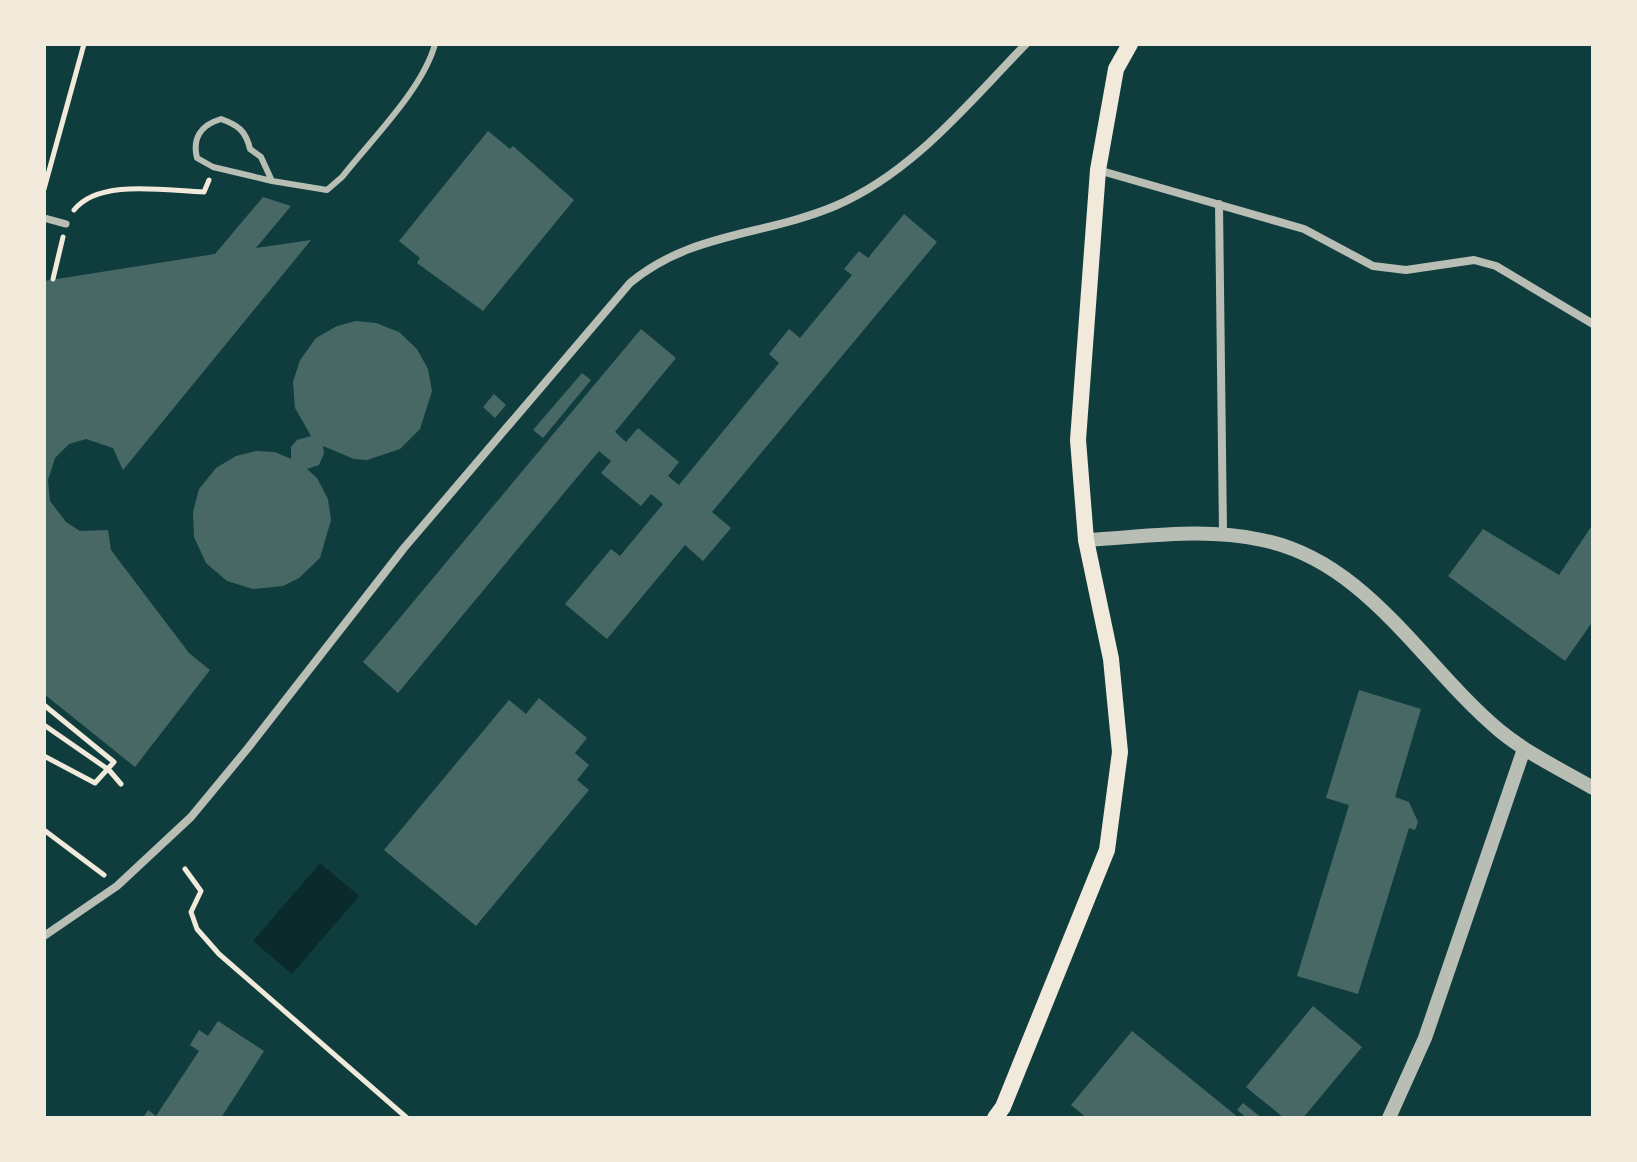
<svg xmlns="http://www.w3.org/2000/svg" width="1637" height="1162" viewBox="0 0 1637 1162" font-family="'DejaVu Sans',sans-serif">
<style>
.water{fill:#0a2a2b}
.building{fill:#486865}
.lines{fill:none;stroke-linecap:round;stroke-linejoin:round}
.path{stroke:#f1e9da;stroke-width:5}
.service{stroke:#b8beb3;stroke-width:6}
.pedestrian{stroke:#b8beb3;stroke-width:7}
.minor{stroke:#b8beb3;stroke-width:8}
.tertiary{stroke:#b8beb3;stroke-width:14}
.secondary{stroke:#f1e9da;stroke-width:16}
</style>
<rect width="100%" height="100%" fill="#0f3d3e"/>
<path class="water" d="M320 863 359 896 292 974 253 941Z"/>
<path class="building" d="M488 131 510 149 513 146 574 200 483 311 417 263 420 258 399 241Z
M263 197 291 206 256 248 311 240 123 470 113 448 86 439 69 444 55 458 48 480 50 501 66 522 80 531 108 530 111 550 189 653 210 670 135 767 44 694V281L215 254Z
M904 214 937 242 712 512 731 528 703 561 685 545 607 639 565 604 611 549 620 556 663 504 651 494 641 506 601 473 611 461 599 451 398 693 363 662 641 329 676 358 615 432 626 442 638 428 679 462 668 476 679 485 779 363 769 354 789 329 800 338 852 275 844 269 859 251 868 258Z
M356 321 376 323 399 332 417 349 428 369 432 391 420 429 400 449 367 460 354 459 323 446 324 453 319 465 307 469 317 478 328 499 331 520 320 558 299 578 283 586 253 589 227 581 206 563 194 537 193 512 199 489 216 468 236 456 256 451 275 452 291 459V447L297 440 311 436 295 408 293 382 300 360 316 338 337 326Z
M582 373 591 380 543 438 533 430Z
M494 394 506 405 495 418 483 407Z
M1593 524V621L1565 661 1448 576 1483 529 1559 575Z
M1359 690 1421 709 1395 797 1409 802 1418 822 1415 830 1409 828 1358 994 1297 976 1349 805 1326 798Z
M539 698 587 738 575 753 589 765 577 780 589 790 476 926 384 850 509 700 526 714Z
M1313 1006 1362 1047 1303 1118H1284L1246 1087Z
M218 1021 264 1051 221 1118H143L148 1110 156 1116 199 1051 190 1045 199 1030 208 1036Z
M1132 1031 1239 1118H1087L1071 1105Z
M1243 1103 1262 1118H1247L1237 1110Z"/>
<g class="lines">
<path class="path" d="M44 189 84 44
M74 210C99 178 167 191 204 192L209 180
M53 279 63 237
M44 705 114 762 95 783 44 756
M44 725 109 770 121 784
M44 830 104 875
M185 869 201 891 191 912 197 929 219 954 407 1118"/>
<path class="service" d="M221 119C238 125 246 131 250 149L261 157 272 181 213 167 197 158C192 138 201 125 221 119Z
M272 181 327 190 342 177C371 140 423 89 435 44"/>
<path class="pedestrian" d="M44 218 66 224"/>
<path class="minor" d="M1098 170 1304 229 1373 266 1406 270 1474 260 1496 266 1593 324
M1219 204 1223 533
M44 936 117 886 191 817 248 748 404 548 630 283C691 232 764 236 835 206 913 173 969 102 1026 44"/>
<path class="tertiary" d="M1086 540C1145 537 1203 527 1262 540 1367 561 1423 667 1500 731 1528 754 1562 770 1593 788
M1389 1118 1425 1038 1524 749"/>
<path class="secondary" d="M995 1118 1003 1107 1107 850 1120 752 1111 659 1086 540 1078 440 1098 170 1116 69 1130 44"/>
</g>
<rect width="1637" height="1162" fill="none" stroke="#f1e9da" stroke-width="92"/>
</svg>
